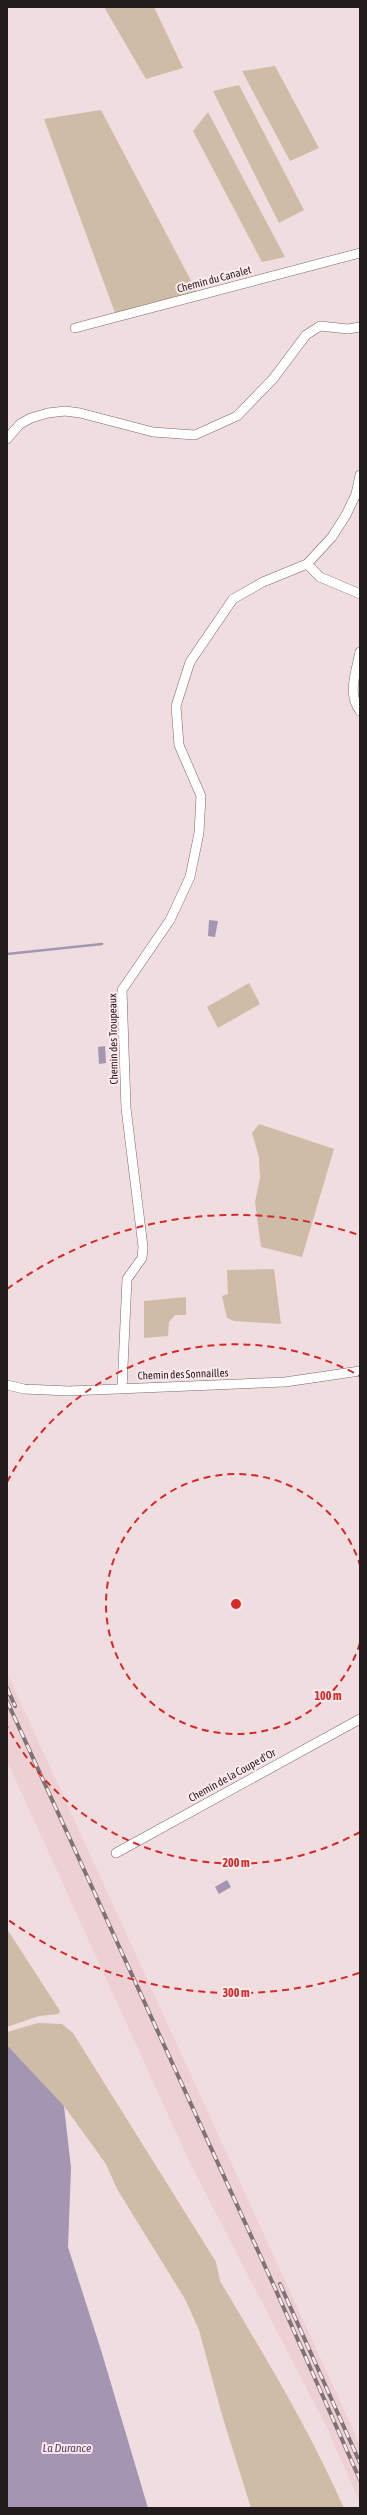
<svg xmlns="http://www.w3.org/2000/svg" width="367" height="2515" viewBox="0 0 367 2515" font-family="'Asap Condensed',sans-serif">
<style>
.built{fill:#ecd0d3}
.green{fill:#cebca7}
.water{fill:#a495b2}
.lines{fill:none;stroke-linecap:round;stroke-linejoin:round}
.stream{stroke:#a495b2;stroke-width:2.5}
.minor-casing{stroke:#79696a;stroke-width:10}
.minor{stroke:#fff;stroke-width:9}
.rail-casing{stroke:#7f7274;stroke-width:4}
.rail{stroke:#feeaec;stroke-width:2.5;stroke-dasharray:8;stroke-linecap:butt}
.ring{fill:none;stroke:#d62828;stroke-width:2;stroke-dasharray:7 5}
.labels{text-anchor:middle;stroke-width:4;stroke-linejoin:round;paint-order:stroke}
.street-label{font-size:11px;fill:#231c1d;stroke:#feeaec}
.water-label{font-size:12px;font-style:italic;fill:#57406b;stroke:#feeaec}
.centre{fill:#d62828;stroke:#feeaec;stroke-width:2}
.ring-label{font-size:12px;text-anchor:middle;font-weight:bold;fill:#d62828;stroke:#feeaec;stroke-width:4;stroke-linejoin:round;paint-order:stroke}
</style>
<rect width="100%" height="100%" fill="#f0dddf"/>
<path class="built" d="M7 1673 351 2425 360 2446V2503L327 2428 190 2163 7 1761Z"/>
<path class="green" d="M104 7H154L183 68 146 79Z
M275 66 319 148 290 161 242 71Z
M239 85 304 210 279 223 213 91Z
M101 110 197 292 115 313 44 119Z
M208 112 285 257 262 262 193 131Z
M249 983 260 1004 218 1028 207 1007Z
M259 1124 334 1149 302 1257 261 1247 255 1202 260 1178 259 1157 252 1133Z
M274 1269 281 1324 234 1321 227 1318 222 1296 228 1294 227 1270Z
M186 1297V1315H175L169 1322 168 1336 144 1338V1301Z
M7 1929 60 2011 58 2014 39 2016 7 2027Z
M38 2023 62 2024 73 2033 216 2262 220 2281C264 2355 309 2429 344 2508H251L222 2415 199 2330 185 2299 117 2189 106 2164 64 2106 7 2045V2032Z"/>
<path class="water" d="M209 920 218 921 215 937 208 936Z
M105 1046 106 1063 99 1064 98 1047Z
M227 1880 231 1887 219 1894 215 1887Z
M7 2045 64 2106 71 2168 68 2247 101 2350 148 2508H7Z"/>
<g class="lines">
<path class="stream" d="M7 954 102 944"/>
<defs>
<path id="minor" d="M75 328 360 253
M7 439 20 424 31 418 48 413 65 411 80 413 153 432 195 435 237 416 273 379 306 335 320 326 348 329 360 327
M307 564 320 577 360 594
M360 652C356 672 347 694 360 711
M7 1385 24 1389 69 1391 285 1382 360 1371
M122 1389 127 1279 142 1258 143 1247 126 1108 122 990 170 920 190 877 199 833 201 796 179 745 176 706 190 662 233 599 263 582 307 564 332 537 346 515 356 494 360 475
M116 1853 360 1719"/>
</defs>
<use href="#minor" class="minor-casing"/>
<use href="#minor" class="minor"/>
<defs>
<path id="rail" d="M7 1688 15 1706
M7 1701 274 2286 360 2480
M280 2284 360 2463"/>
</defs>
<use href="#rail" class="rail-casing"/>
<use href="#rail" class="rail"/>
</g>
<g class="ring">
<path d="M360 1643A130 130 0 1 1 360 1565"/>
<path d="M360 1832A259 259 0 0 1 7 1726M7 1482A259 259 0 0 1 360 1376"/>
<path d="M359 1973A389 389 0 0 1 7 1919M7 1289A389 389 0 0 1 359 1235"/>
</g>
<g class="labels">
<g class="street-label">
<text transform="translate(214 279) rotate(-15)" y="4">Chemin du Canalet</text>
<text transform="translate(113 1039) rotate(-91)" y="4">Chemin des Troupeaux</text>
<text transform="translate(183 1374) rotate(-2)" y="4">Chemin des Sonnailles</text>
<text transform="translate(232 1775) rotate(-29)" y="4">Chemin de la Coupe d'Or</text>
</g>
<g class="water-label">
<text x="67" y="2452">La Durance</text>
</g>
</g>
<circle cx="236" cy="1604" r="6" class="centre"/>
<g class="ring-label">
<text x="328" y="1700">100 m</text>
<text x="236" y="1867">200 m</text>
<text x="236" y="1997">300 m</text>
</g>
<rect width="367" height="2515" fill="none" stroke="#231c1d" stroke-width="16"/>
</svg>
